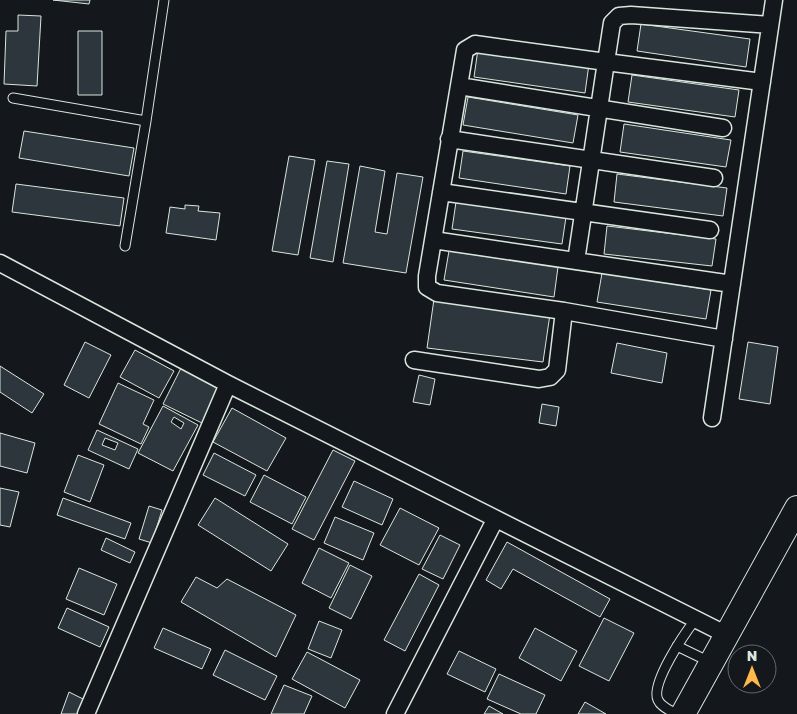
<svg xmlns="http://www.w3.org/2000/svg" width="797" height="714" viewBox="0 0 797 714" font-family="'Golos Text',sans-serif">
<style>
.building{fill:#2c363c;stroke:#d8e6dc;fill-rule:evenodd}
.lines{fill:none;stroke-linecap:round;stroke-linejoin:round}
.service-casing{stroke:#d8e6dc;stroke-width:11}
.minor-casing{stroke:#d8e6dc;stroke-width:19}
.secondary-casing{stroke:#d8e6dc;stroke-width:26}
.service{stroke:#14181c;stroke-width:9}
.minor{stroke:#14181c;stroke-width:16}
.secondary{stroke:#14181c;stroke-width:24}
</style>
<rect width="100%" height="100%" fill="#14181c"/>
<path class="building" d="M53 0H90L89 4Z
M18 15 41 16 37 86 4 84 6 31H18Z
M641 24 750 39 746 67 637 51Z
M78 31H102V95H78Z
M478 49 589 64 585 93 474 77Z
M632 75 739 90 735 117 628 102Z
M468 97 578 115 573 143 463 125Z
M624 124 731 140 726 167 620 152Z
M24 131 134 148 129 176 19 158Z
M463 151 570 166 566 194 459 178Z
M289 156 315 160 298 255 272 251Z
M327 161 349 164 333 262 310 258Z
M360 166 385 171 375 232 387 234 397 173 423 177 406 273 343 263Z
M617 174 727 188 723 216 614 202Z
M16 184 124 198 120 226 12 212Z
M456 202 566 217 562 244 452 229Z
M185 205 199 206 198 211 220 213 216 240 166 233 170 207 185 209Z
M607 226 716 239 712 266 604 254Z
M449 251 558 267 554 297 444 280Z
M602 273 711 290 706 319 597 302Z
M434 299 550 314 543 362 427 348Z
M85 342 111 355 89 398 64 385Z
M748 342 778 347 770 404 739 399Z
M617 343 667 353 662 383 611 373Z
M135 350 174 371 159 398 120 377Z
M0 366 44 394 32 413 0 392Z
M181 368 223 388 204 424 163 404Z
M419 375 435 379 430 405 413 402Z
M118 383 154 400 143 424 149 427 141 444 99 424Z
M542 404 559 407 556 426 539 423Z
M163 406 198 425 173 471 138 453ZM174 417 184 423 181 429 171 422Z
M232 408 286 438 267 471 213 442Z
M97 430 138 449 129 469 88 450ZM105 438 118 443 115 450 102 445Z
M0 433 35 443 27 473 0 466Z
M333 450 355 461 314 540 292 529Z
M214 453 256 475 245 496 203 475Z
M78 455 104 465 90 502 64 492Z
M264 475 306 497 292 524 250 502Z
M354 481 393 499 382 525 342 507Z
M0 488 19 492 10 527 0 525Z
M63 498 131 523 125 539 57 515Z
M215 498 288 544 271 571 198 525Z
M149 506 162 510 152 543 139 539Z
M400 508 439 528 419 565 380 545Z
M335 517 374 533 363 560 324 543Z
M440 535 460 545 443 579 422 569Z
M106 538 135 552 130 563 101 550Z
M507 542 610 599 600 617 513 569 501 589 486 580Z
M319 548 349 563 331 598 302 583Z
M350 565 372 576 351 619 329 608Z
M79 568 117 584 104 615 66 599Z
M419 574 439 585 405 651 384 640Z
M196 577 217 588 227 579 296 615 276 657 181 602Z
M67 608 109 627 100 647 58 628Z
M604 618 634 633 609 681 579 666Z
M319 621 342 630 331 658 308 649Z
M163 628 211 649 202 669 154 648Z
M535 628 577 651 561 681 519 658Z
M225 650 277 676 265 700 213 675Z
M459 651 496 669 485 692 447 674Z
M307 652 360 680 345 708 292 679Z
M499 674 545 695 536 714H521L487 699Z
M284 685 312 696 304 714H271Z
M69 692 85 700 79 714H61Z
M585 702 606 714H578Z
M489 706 503 714H484Z"/>
<g class="lines">
<defs>
<path id="service" d="M13 98 146 121 164 0
M125 246 146 121
M677 646 710 662
M676 714C670 710 661 707 658 700 650 684 685 633 695 620"/>
<path id="minor" d="M459 86 723 128
M449 139 714 178
M441 192 710 230
M433 240 732 284
M576 261 606 62 762 82
M0 263 228 384 727 635
M724 339 564 311 437 293 427 287V276L465 50 475 44 606 62 612 23 619 16 631 15 770 25
M414 360 539 379 550 377 557 370 564 311
M712 418 774 0
M86 714 228 384
M395 714 495 520"/>
<path id="secondary" d="M683 714 797 508"/>
</defs>
<use href="#service" class="service-casing"/>
<use href="#minor" class="minor-casing"/>
<use href="#secondary" class="secondary-casing"/>
<use href="#service" class="service"/>
<use href="#minor" class="minor"/>
<use href="#secondary" class="secondary"/>
</g>
<g transform="translate(752 669)"><circle r="24" fill="#14181c" stroke="#626a69"/>
<path d="M0-4L9 19L0 12L-9 19Z" fill="#ffb74d"/>
<text y="-8" font-size="14" font-weight="bold" text-anchor="middle" fill="#d8e6dc">N</text>
</g>
</svg>
